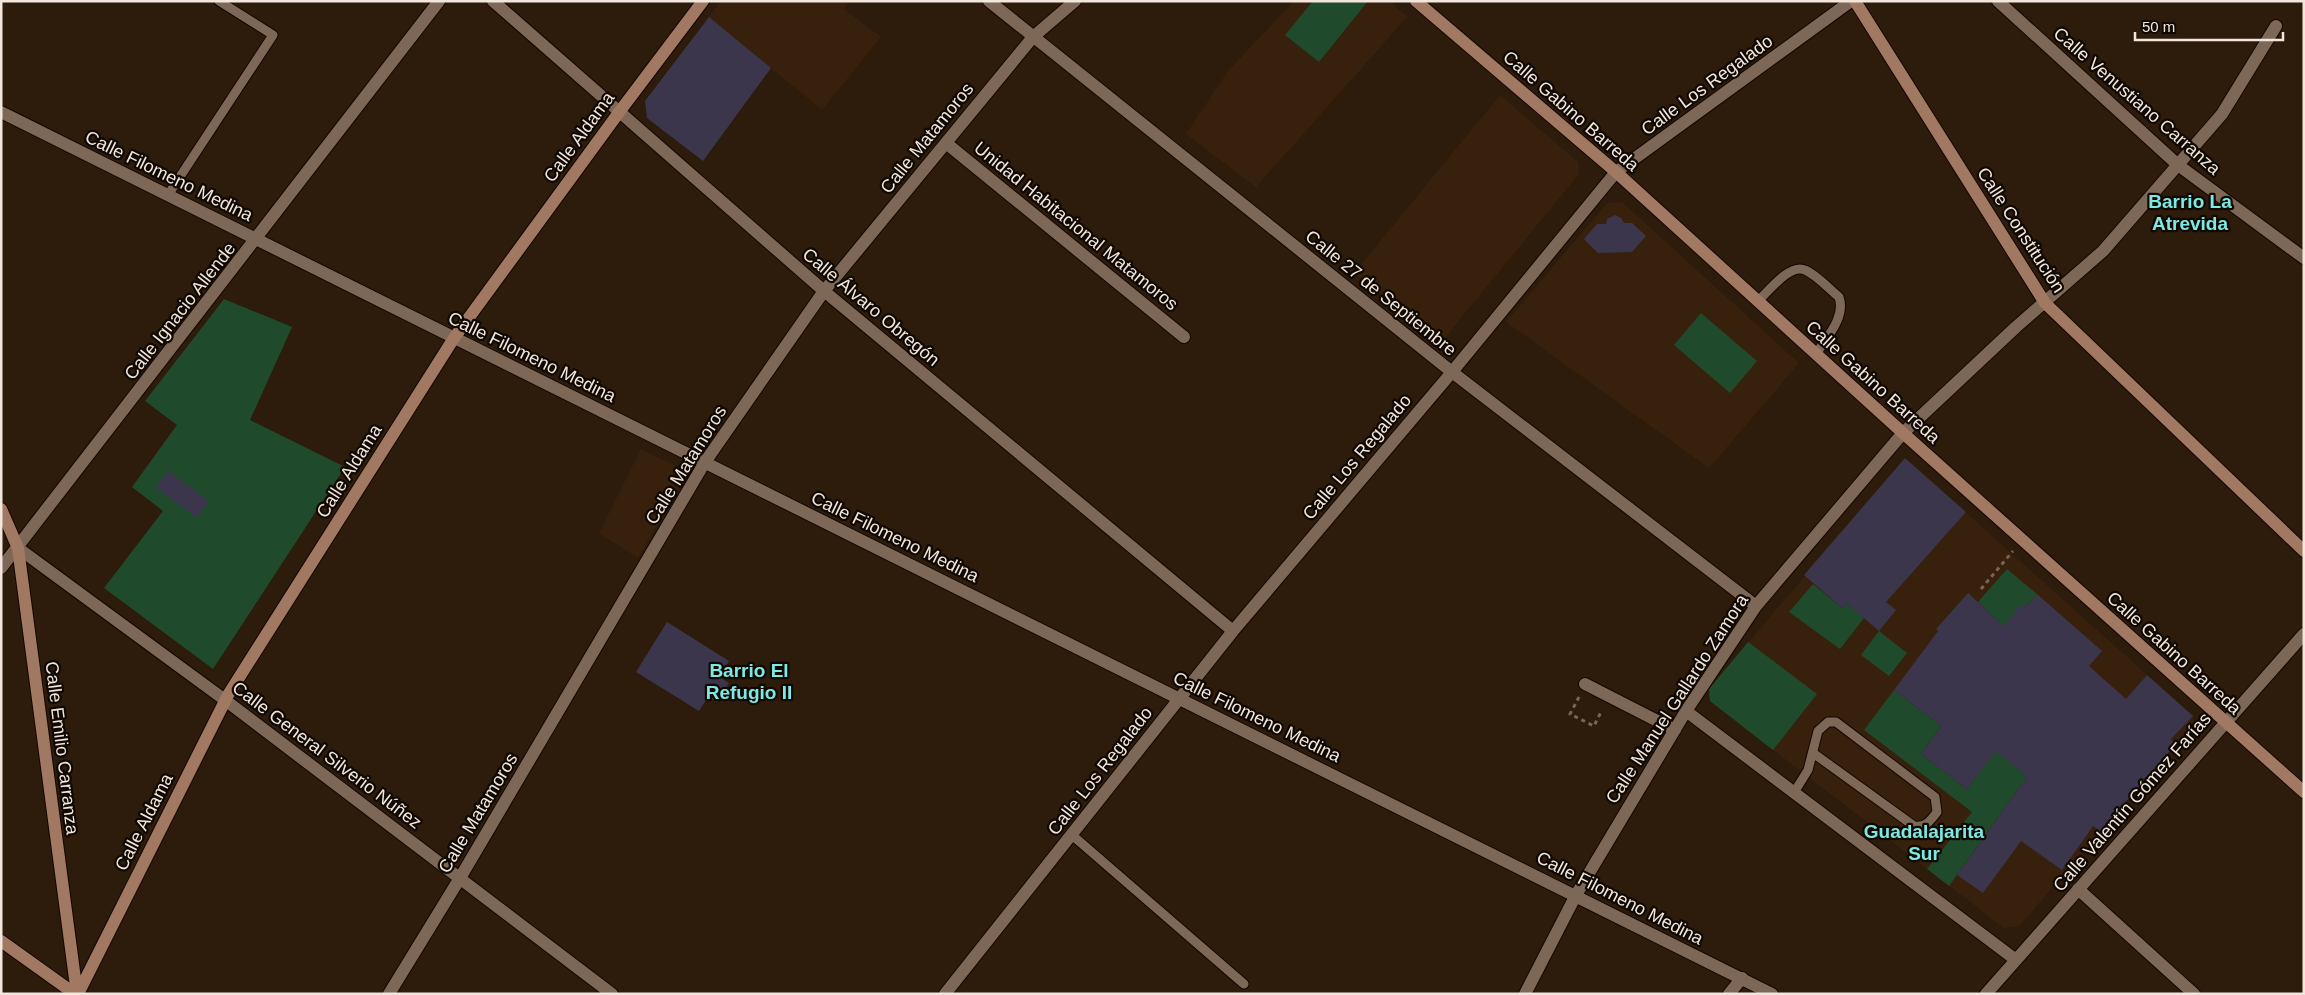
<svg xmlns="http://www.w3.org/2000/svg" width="2305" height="995" viewBox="0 0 2305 995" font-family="Arial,sans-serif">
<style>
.built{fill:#37210c}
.green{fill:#1f4b2c}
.building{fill:#3c364c}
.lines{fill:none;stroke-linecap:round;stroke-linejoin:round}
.lane-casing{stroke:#140600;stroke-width:11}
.street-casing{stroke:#140600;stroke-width:14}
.secondary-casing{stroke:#140600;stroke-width:14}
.path{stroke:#766659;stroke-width:3;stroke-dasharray:4 4;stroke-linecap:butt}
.lane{stroke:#7d6857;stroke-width:9}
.street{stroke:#7d6857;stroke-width:12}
.secondary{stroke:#a17861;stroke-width:12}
.labels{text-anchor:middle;stroke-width:4.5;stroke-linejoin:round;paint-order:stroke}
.street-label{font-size:18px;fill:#f3e7dd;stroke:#0f0803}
.neighbourhood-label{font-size:19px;font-weight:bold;fill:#7de8e4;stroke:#0f0803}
</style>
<rect width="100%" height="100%" fill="#2d1b0c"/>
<path class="built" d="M721 1H849L844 9 881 37 822 110 709 17Z
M1294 1H1389L1407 17 1256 187 1186 134 1228 71Z
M1500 95 1578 162 1579 174 1443 340 1354 273Z
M1622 202 1799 363 1709 468 1506 322 1607 203Z
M641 449 688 472 638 558 599 533Z
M1905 458 2193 716V725L2019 926 2004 928 1710 701 1709 689Z"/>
<path class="green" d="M1313 1H1368L1319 62 1285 35Z
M224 299 292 327 250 420 345 467 213 669 104 588 163 511 132 487 177 425 145 401Z
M1701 313 1757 361 1730 393 1674 345Z
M2007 569 2037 594 2026 607 2022 603 2043 662 1978 602Z
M1813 584 1842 608 1846 603 1864 618 1840 649 1789 612Z
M1879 631 1907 653 1889 676 1861 655Z
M1748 642 1817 694 1773 750 1710 701 1709 689Z
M1894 690 1941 726 1921 754 1967 789 1996 750 2027 777 1949 886 1927 869 1972 812 1864 730Z"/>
<path class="building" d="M709 17 771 68 703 161 647 118 645 101Z
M1615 215 1621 218 1624 223H1632L1646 236 1632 252 1598 253 1584 239 1597 224H1606L1607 219Z
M1905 458 1966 512 1886 602 1896 610 1879 631 1846 603 1842 608 1804 575Z
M168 471 209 501 197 518 155 487Z
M1968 593 2004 626 2022 603 2026 607 2037 594 2102 651 2089 666 2126 699 2147 675 2193 716 2171 739 2176 744 2100 831 2093 826 2062 870 2021 841 1983 893 1957 875 2027 777 1996 751 1967 789 1921 754 1941 726 1894 690 1938 631 1936 629Z
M667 622 729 661 719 677 729 683 717 702 708 697 699 711 636 672Z"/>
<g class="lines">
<defs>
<path id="lane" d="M168 195 273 35 219 1
M1758 301C1768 292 1790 263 1805 270 1817 275 1829 289 1839 297 1846 317 1827 337 1816 354
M1795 791 1808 770 1818 731 1828 722H1836L1935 797 1937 812C1930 821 1926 828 1914 826L1813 753
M1072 835 1244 984"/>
<path id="street" d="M493 1 824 291 1233 631
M989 1 1452 372 1756 606
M1998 1 2178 165 2304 258
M1 112 1772 994
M946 143 1184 337
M18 548 225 700 612 994
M1 568 439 1
M1585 684 1675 730
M1686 711 2016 960
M2078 889 2194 994
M389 994 460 878 705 462 824 291 1033 37 1075 1
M945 994 1233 631 1452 372 1616 172 1851 1
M1525 994 1576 895 1686 711 1756 606 1903 433 2016 327 2103 251 2222 114 2276 26
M1729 994 1742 978
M1986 994 2304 634"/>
<path id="secondary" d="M1416 1 1616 172 1903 433 2304 792
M1855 1 2045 303 2304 551
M1 509 18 548 77 994
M1 941 75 994
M78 994 228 695 454 338 620 111 703 1"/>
</defs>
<use href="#lane" class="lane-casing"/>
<use href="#street" class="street-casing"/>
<use href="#secondary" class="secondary-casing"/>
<path class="path" d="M1981 589 2013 551
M1579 697 1570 714 1594 726 1602 710"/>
<use href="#lane" class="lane"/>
<use href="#street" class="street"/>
<use href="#secondary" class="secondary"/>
</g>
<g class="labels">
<g class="street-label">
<text transform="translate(1707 85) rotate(-36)" y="6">Calle Los Regalado</text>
<text transform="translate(2137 101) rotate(41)" y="6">Calle Venustiano Carranza</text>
<text transform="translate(1571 111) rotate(41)" y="6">Calle Gabino Barreda</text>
<text transform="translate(579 137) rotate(-54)" y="6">Calle Aldama</text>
<text transform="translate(927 138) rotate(-51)" y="6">Calle Matamoros</text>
<text transform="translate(169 176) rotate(26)" y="6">Calle Filomeno Medina</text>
<text transform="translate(1076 226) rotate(39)" y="6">Unidad Habitacional Matamoros</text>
<text transform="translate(2021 230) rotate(57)" y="6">Calle Constitución</text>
<text transform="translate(1381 293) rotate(39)" y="6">Calle 27 de Septiembre</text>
<text transform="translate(871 307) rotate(40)" y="6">Calle Álvaro Obregón</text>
<text transform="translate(180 311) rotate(-52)" y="6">Calle Ignacio Allende</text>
<text transform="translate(532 357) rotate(26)" y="6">Calle Filomeno Medina</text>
<text transform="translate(1873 382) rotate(42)" y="6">Calle Gabino Barreda</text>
<text transform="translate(1357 457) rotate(-50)" y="6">Calle Los Regalado</text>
<text transform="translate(686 465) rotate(-58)" y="6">Calle Matamoros</text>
<text transform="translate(349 471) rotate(-58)" y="6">Calle Aldama</text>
<text transform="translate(895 537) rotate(26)" y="6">Calle Filomeno Medina</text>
<text transform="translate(2174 653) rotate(42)" y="6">Calle Gabino Barreda</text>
<text transform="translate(1677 699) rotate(-57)" y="6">Calle Manuel Gallardo Zamora</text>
<text transform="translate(1257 717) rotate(26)" y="6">Calle Filomeno Medina</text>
<text transform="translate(62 748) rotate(83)" y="6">Calle Emilio Carranza</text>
<text transform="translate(327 755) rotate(37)" y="6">Calle General Silverio Núñez</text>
<text transform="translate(1100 771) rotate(-52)" y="6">Calle Los Regalado</text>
<text transform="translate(2132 802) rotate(-49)" y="6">Calle Valentín Gómez Farías</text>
<text transform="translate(478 813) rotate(-59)" y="6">Calle Matamoros</text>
<text transform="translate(144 822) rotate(-63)" y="6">Calle Aldama</text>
<text transform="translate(1620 898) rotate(27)" y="6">Calle Filomeno Medina</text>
</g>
<g class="neighbourhood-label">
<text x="2190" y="208">Barrio La<tspan x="2190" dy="22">Atrevida</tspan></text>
<text x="749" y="677">Barrio El<tspan x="749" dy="22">Refugio II</tspan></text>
<text x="1924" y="838">Guadalajarita<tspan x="1924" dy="22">Sur</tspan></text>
</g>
</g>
<rect width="2305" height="995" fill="none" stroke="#f3e7dd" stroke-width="5"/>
<path d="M2135 32v8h148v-8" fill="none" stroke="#f3e7dd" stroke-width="2.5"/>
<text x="2142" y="32" font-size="15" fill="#f3e7dd" stroke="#0f0803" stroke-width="4" paint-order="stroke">50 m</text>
</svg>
